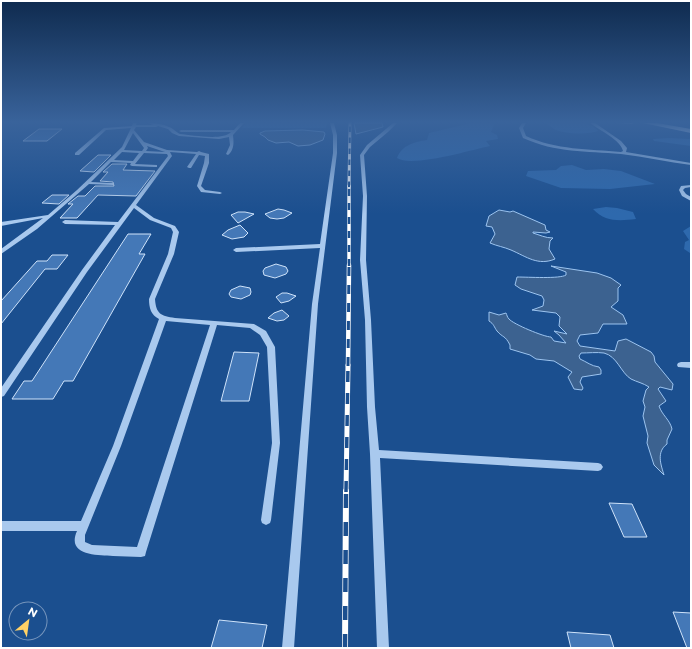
<svg xmlns="http://www.w3.org/2000/svg" width="692" height="649" viewBox="0 0 692 649" font-family="Montserrat,sans-serif">
<style>
.green{fill:#2e69ad}
.water{fill:#3c6290;stroke:#9cc4f0}
.building{fill:#4478b7;stroke:#cfe3fa}
.lines{fill:none;stroke-linecap:round;stroke-linejoin:round}
.minor{fill:#a9c9ee;fill-rule:evenodd}
.major{fill:#f0f6ff;fill-rule:evenodd}
.rail-far4-casing{stroke:#fff;stroke-width:3}
.rail-far3-casing{stroke:#fff;stroke-width:3.5}
.rail-far2-casing{stroke:#fff;stroke-width:4.5}
.rail-far1-casing{stroke:#fff;stroke-width:5}
.rail-casing{stroke:#fff;stroke-width:6}
.rail-far4{stroke:#1b4f8f;stroke-width:2;stroke-dasharray:5.5;stroke-linecap:butt}
.rail-far3{stroke:#1b4f8f;stroke-width:2.5;stroke-dasharray:7;stroke-linecap:butt}
.rail-far2{stroke:#1b4f8f;stroke-width:3;stroke-dasharray:9;stroke-linecap:butt}
.rail-far1{stroke:#1b4f8f;stroke-width:3.5;stroke-dasharray:11;stroke-linecap:butt}
.rail{stroke:#1b4f8f;stroke-width:4.5;stroke-dasharray:14;stroke-linecap:butt}
</style>
<rect width="100%" height="100%" fill="#1b4f8f"/>
<path class="green" d="M246 123H327V124L326 128H242Z
M471 123H492L494 125 491 132 497 135 498 139 486 141 490 146C471 150 411 168 397 158 402 145 414 142 427 140L429 133Z
M546 123C560 123 590 119 598 131 588 135 563 134 554 129 551 127 549 125 546 123Z
M669 138 691 139V146L654 141 653 139Z
M572 165 586 170 604 169 621 171 655 184 610 189 561 188 526 176 528 171 556 170 561 166Z
M606 207 617 208 633 212 636 219C619 221 605 222 593 209Z
M691 226V253H690L684 249 685 242 689 240 683 231Z"/>
<path class="water" d="M354 123H382L383 127 356 134Z
M303 130 324 132 325 134 323 140 310 145 298 146 289 142 276 143 268 140 265 137 260 134V133L265 131Z
M499 210 510 212 513 211 545 225 546 230 550 232 546 233 533 232V233C540 235 545 238 553 238L550 241 549 249 555 259C538 266 527 257 511 250 504 247 497 246 490 243L495 234 492 227 486 226 489 216Z
M551 266 597 273 611 278 621 285 618 288V301L611 307 623 315 627 324H603L598 333 580 335 577 341 580 346 615 351 618 341 626 339 651 352 654 356 655 362 673 384 672 390 660 387 658 389 666 401 659 406C662 415 670 420 672 429L667 440V444C656 452 661 465 664 475L654 465 647 443 648 436 643 416 645 407 643 401 646 390 649 387C643 383 637 382 631 379 621 373 617 356 604 353 597 352 588 353 581 353L579 356 580 359C587 362 591 366 599 367L601 370V374L582 377 580 382 583 388 582 390 574 389 568 377 572 372 554 361 536 359 530 355 510 349V345C505 335 503 338 497 331 494 327 494 324 489 321V312L499 315 506 313C507 315 507 317 509 319 513 324 544 337 551 337L554 341 566 343 559 335 554 331 567 334 559 326 560 317 556 313 532 310 543 306 544 300 542 296 521 289 515 285 517 277C528 277 560 279 566 275V272Z"/>
<path class="building" d="M39 129H62L47 141H23Z
M98 155H111L94 172 80 171Z
M112 164H127L123 170 155 171 136 196 98 195 77 218H60L73 204H68L78 196H85L95 186H114L113 182 100 181 108 172H103Z
M52 195H69L59 204 42 203Z
M278 209 284 210 292 213 284 218 277 219 270 218 265 214Z
M238 212H245L254 214 238 223 231 215Z
M240 225 248 233 244 237 232 239 222 235 228 230Z
M128 234H151L139 254H145L73 381H64L53 399H12L24 381H32Z
M52 255H68L57 269H45L1 324V301L37 261H47Z
M276 264 286 267 288 271 286 274 275 278 264 275 263 271 265 268Z
M240 286 250 288 251 292 250 295 241 299 231 297 229 294 231 290Z
M282 293H287L296 296 289 301 281 303 276 297Z
M282 310 289 316 284 320 277 321 268 318 274 313Z
M234 352 259 353 249 401H221Z
M609 503 632 504 647 537H624Z
M673 612 691 613V648H687Z
M219 620 267 625 262 648H211Z
M567 632 610 635 614 648H571Z"/>
<g class="lines">
<path class="minor" d="M133 123H137L136 125H153L149 123C156 123 163 124 169 127 173 128 176 132 180 134 192 135 223 141 231 132H181L179 131 181 130H234L240 123H244L233 135C234 143 234 150 228 155L226 154 230 145 229 137 219 139 179 136 172 133 168 129 158 126 156 127H136L134 130 144 142 167 150 197 152 199 151 201 152 209 154V163L201 186 205 190 220 192 222 193 220 194 201 192 197 186 204 163 205 156 199 155 191 168H189L187 167 196 154 170 152 172 156 136 205 154 218 175 226 179 232 174 254 155 299C156 314 161 316 175 318L254 324 266 331 275 347 280 443 271 520 270 523 266 525 262 523 261 520 272 443 267 347 260 335 250 328 217 325 146 552 145 556 141 557C132 557 122 556 113 556 97 555 66 556 77 531H1V521H81L113 446 159 319C151 315 149 308 149 299L168 254 173 232 171 228 150 220 134 208 87 272 4 396 1 397V388L82 270 115 225 65 224 62 222 65 220 118 222 168 156 167 154 144 153 135 164 157 165V167H155L132 166 130 165 131 163 111 162 91 182 111 183H113V185L89 184 37 229 1 254V249L43 218 1 226V222L48 215 77 190 122 147 131 128 106 130 79 155H75V153L104 128 132 126ZM133 133 144 148 142 151 124 150ZM147 146 165 152 146 151 148 148ZM122 152 139 153 133 161 114 160ZM166 321 210 325 137 547 92 545 85 542V535L121 446Z
M330 123H334L337 135V153L318 304 294 648H282L312 304 320 248 236 252 233 250 236 248 320 244 333 153V135Z
M393 123H397L388 132 370 147 364 155 367 196 366 260 371 320 375 407 379 450 598 463 601 464 603 467 601 470 598 471 380 458 389 648H377L370 454 367 407 365 320 360 260 363 196 360 155 367 145Z
M522 123H526L523 128 526 136C556 150 589 149 621 152L623 151C621 140 599 130 590 123H595L621 141 627 148 626 152 691 163V165C668 162 645 157 621 154 586 151 556 153 523 138L519 128Z
M616 123H634L632 124Z
M691 185V187L685 188 683 190 686 194 691 197V201L682 196 679 190 681 186Z
M681 362H691V368L678 367 677 365 678 363Z"/>
<path class="major" d="M643 123H657L691 129V133Z"/>
<defs>
<path id="rail-far4" d="M349 187 350 123"/>
<path id="rail-far3" d="M349 266V186"/>
<path id="rail-far2" d="M348 366 349 265"/>
<path id="rail-far1" d="M346 492 348 365"/>
<path id="rail" d="M345 648 346 491"/>
</defs>
<use href="#rail-far4" class="rail-far4-casing"/>
<use href="#rail-far3" class="rail-far3-casing"/>
<use href="#rail-far2" class="rail-far2-casing"/>
<use href="#rail-far1" class="rail-far1-casing"/>
<use href="#rail" class="rail-casing"/>
<use href="#rail-far4" class="rail-far4"/>
<use href="#rail-far3" class="rail-far3"/>
<use href="#rail-far2" class="rail-far2"/>
<use href="#rail-far1" class="rail-far1"/>
<use href="#rail" class="rail"/>
</g>
<linearGradient id="sky" x2="0" y2="1"><stop stop-color="#0f2b4f"/><stop offset="0.57" stop-color="#39639b"/><stop offset="1" stop-color="#39639b" stop-opacity="0"/></linearGradient>
<rect width="692" height="214" fill="url(#sky)"/>
<rect width="692" height="649" fill="none" stroke="#ffffff" stroke-width="4"/>
<g transform="translate(28 621) rotate(29)"><circle r="19" fill="#1b4f8f" stroke="#7695bc"/>
<path d="M0-3L7 15L0 10L-7 15Z" fill="#ffd166"/>
<text y="-6" font-size="11" font-weight="bold" text-anchor="middle" fill="#ffffff">N</text>
</g>
</svg>
